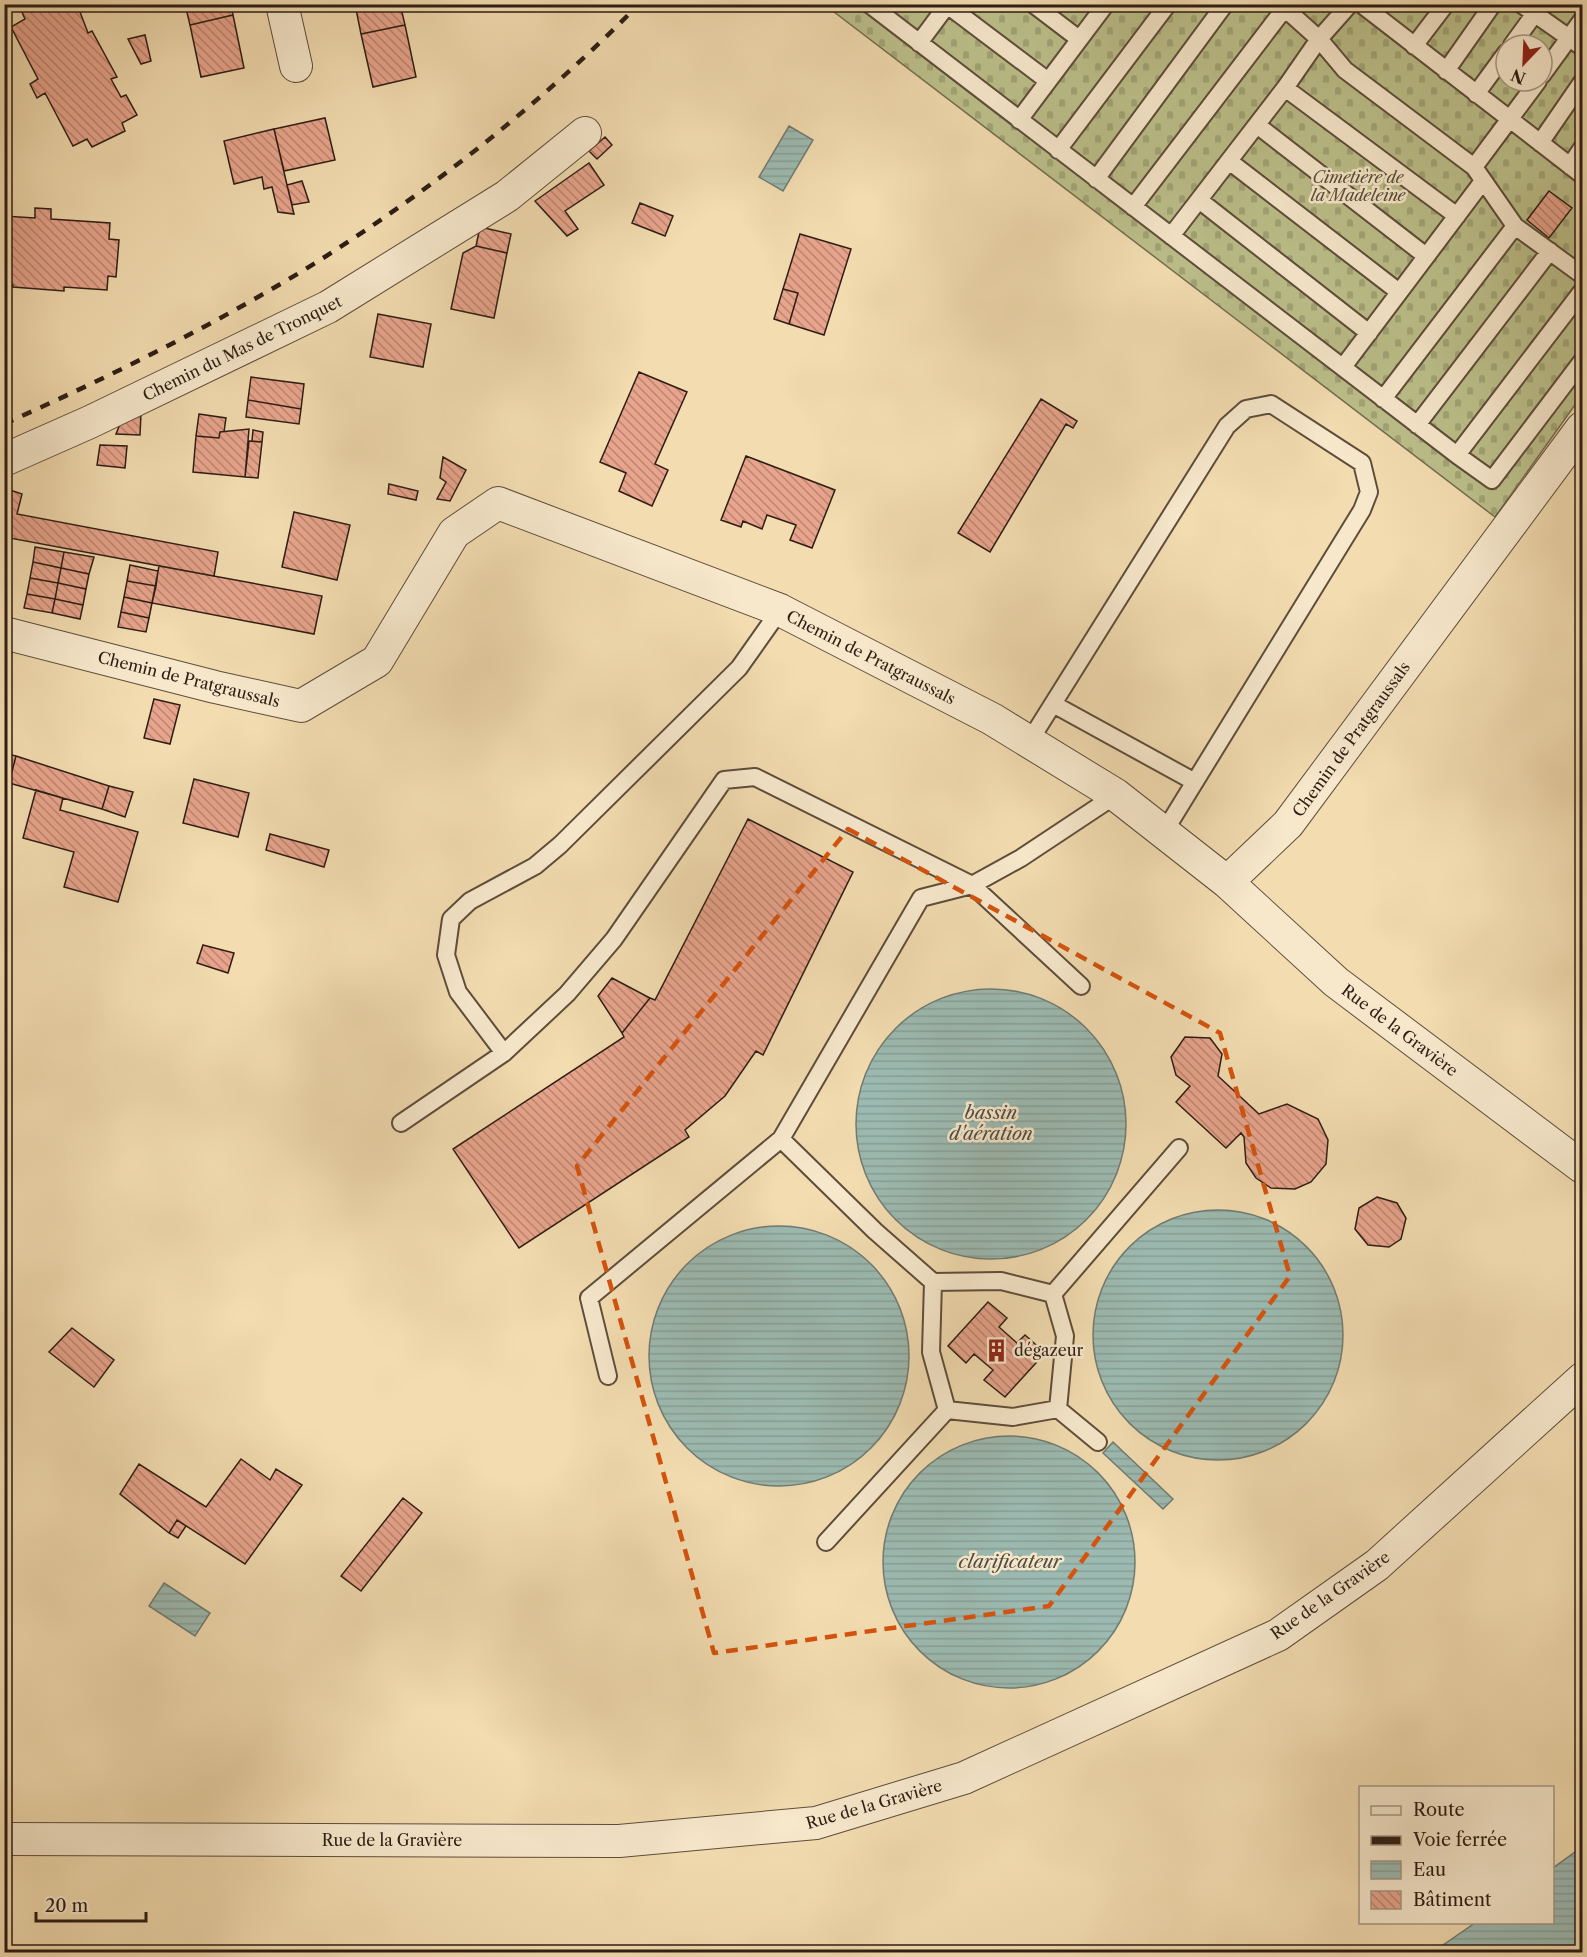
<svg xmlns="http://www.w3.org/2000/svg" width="1587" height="1957" viewBox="0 0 1587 1957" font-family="'Libre Caslon Text',serif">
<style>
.cemetery{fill:url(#cemetery-stones);stroke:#746e50;stroke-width:1.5;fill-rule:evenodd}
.water{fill:url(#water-rules);stroke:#707b72;stroke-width:1.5}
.building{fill:url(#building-back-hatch);stroke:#2d1d14;stroke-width:1.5}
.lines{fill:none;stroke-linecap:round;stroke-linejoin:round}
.service-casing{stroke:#5e4d3b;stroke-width:20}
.minor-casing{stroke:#5e4d3b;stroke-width:34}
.service{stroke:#f7e8cc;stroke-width:16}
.minor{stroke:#f7e8cc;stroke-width:32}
.rail{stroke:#2d1d14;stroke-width:4.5;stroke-dasharray:10 10;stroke-linecap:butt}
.marked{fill:none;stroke:#d5530d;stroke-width:4.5;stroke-dasharray:12 8;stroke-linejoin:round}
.labels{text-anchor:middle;stroke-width:5;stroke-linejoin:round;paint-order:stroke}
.park-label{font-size:16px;font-style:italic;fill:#584e38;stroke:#f7e8cc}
.street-label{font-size:16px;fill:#2d1d14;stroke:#f7e8cc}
.poi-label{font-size:16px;fill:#2d1d14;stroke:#f7e8cc;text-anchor:start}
.water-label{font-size:18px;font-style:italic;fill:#4e4c43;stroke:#f7e8cc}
</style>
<defs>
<pattern id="cemetery-stones" width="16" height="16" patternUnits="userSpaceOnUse" patternTransform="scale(1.5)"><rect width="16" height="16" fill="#bcc08b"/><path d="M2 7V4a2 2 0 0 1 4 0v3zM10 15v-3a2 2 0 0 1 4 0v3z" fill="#a2a577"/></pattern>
<pattern id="water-rules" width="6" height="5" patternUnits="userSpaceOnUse" patternTransform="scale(1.5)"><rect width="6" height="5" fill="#9cbab1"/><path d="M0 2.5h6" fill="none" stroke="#879f97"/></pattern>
<pattern id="building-back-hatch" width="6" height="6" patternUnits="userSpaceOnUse" patternTransform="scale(1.5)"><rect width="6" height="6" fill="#e8a48c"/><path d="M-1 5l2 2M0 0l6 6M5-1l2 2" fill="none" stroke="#bc8571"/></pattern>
</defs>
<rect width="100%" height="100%" fill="#f2dcb0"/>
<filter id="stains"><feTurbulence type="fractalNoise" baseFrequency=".00333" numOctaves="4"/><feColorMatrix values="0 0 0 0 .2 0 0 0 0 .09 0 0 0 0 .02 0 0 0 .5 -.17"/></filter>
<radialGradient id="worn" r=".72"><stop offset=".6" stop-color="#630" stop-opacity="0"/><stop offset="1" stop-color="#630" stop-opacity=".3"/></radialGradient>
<path class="cemetery" d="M825 5H1582V395L1495 517ZM1506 45H1542V81H1506Z"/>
<path class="water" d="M789 126 813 140 783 191 759 177Z
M856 1124a135 135 0 1 1 270 0a135 135 0 1 1-270 0Z
M1093 1335a125 125 0 1 1 250 0a125 125 0 1 1-250 0Z
M649 1356a130 130 0 1 1 260 0a130 130 0 1 1-260 0Z
M883 1562a126 126 0 1 1 252 0a126 126 0 1 1-252 0Z
M1113 1442 1173 1499 1163 1509 1103 1453Z
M164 1583 210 1613 195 1636 149 1606Z
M1582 1847V1952H1433L1475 1923 1552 1922 1553 1868Z"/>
<path class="building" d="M31 4H77L88 33 92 31 117 77 111 79 121 97 126 95 137 115 122 123 125 131 92 147 87 139 73 146 45 93 37 98 30 84 38 79 11 27 25 19 21 10Z
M185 4H231L233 15 190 25Z
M355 4H400L405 25 361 34Z
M233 15 244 68 201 77 190 25Z
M405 25 416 77 373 87 361 34Z
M145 35 151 61 141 64 128 39Z
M325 118 335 160 284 171 274 129Z
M274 129 287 185 294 214 278 212 272 187 264 189 262 177 234 184 224 141Z
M605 137 612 145 597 159 589 151Z
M589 163 604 185 565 211 578 229 567 236 535 201Z
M302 181 309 202 292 205 287 185Z
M1549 191 1572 208 1549 238 1527 220Z
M640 203 673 216 665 236 632 223Z
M35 208 51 209V219L110 223 109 239 119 240 116 277 108 276 107 290 64 287V291L13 287V285L4 284V216L35 218Z
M480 227 511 234 507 253 476 246Z
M800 234 851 249 824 335 789 324 798 293 783 289Z
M476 246 507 253 494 318 451 309 463 253Z
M783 289 798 293 789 324 774 319Z
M378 314 431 324 423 367 370 357Z
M639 372 687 392 655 464 668 470 652 506 619 491 626 473 600 462Z
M251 377 304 384 301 409 248 400Z
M1041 399 1077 421 1073 428 1066 424 990 552 958 533Z
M248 400 301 409 299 424 246 417Z
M141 414 140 435 116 434 120 424Z
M199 414 226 418 224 432H220L219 438 196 436Z
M249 429 245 477 193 472 196 436 219 438 220 432Z
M253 430 263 432 262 442 252 441Z
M249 441 262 442 258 478 245 477Z
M100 445 127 446 125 468 97 465Z
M746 456 835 490 812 548 790 540 796 525 767 515 762 529 743 521 741 527 721 520Z
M443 457 466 470 450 501 437 499 446 482 440 478Z
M389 484 418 491 416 500 388 494Z
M4 488 22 494 17 514 218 552 214 576 4 537Z
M294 512 350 525 337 580 282 567Z
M35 547 64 552 61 568 33 562Z
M64 552 94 557 89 574 61 568Z
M33 562 61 568 58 583 30 578Z
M130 565 158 571 156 586 127 581Z
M159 566 322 596 314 634 152 603Z
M61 568 89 574 86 589 58 583Z
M30 578 58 583 55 599 27 594Z
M127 581 156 586 152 603 124 597Z
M58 583 86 589 83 605 55 599Z
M27 594 55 599 52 613 24 608Z
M124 597 152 603 149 618 121 612Z
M55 599 83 605 80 619 52 613Z
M121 612 149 618 146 632 118 627Z
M154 699 180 705 170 744 144 738Z
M4 753 16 756 9 783 4 781Z
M16 756 109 786 102 809 9 783Z
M194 779 249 793 238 837 183 823Z
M109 786 133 792 125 817 102 809Z
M36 790 63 798 60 810 138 832 118 902 64 887 74 852 23 838Z
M748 819 853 872 763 1055 756 1051 725 1096 685 1130 689 1137 519 1248 453 1149 624 1037 622 1033 650 998 655 1000Z
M270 834 329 850 324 867 266 850Z
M203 945 234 953 228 973 197 963Z
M612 978 650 998 622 1033 598 996Z
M1185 1037 1210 1038 1222 1054 1218 1076 1259 1114 1287 1104 1318 1119 1328 1140 1326 1164 1311 1182 1295 1189 1271 1188 1256 1178 1246 1163 1244 1137 1241 1133 1226 1148 1176 1102 1190 1086 1176 1075 1171 1057Z
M1377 1197 1397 1203 1406 1218 1401 1239 1389 1247 1368 1245 1355 1229 1359 1208Z
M988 1302 1007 1318 999 1327 1017 1343 1025 1335 1045 1353 1005 1397 984 1380 993 1370 974 1354 966 1363 948 1346Z
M72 1328 114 1360 94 1387 49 1352Z
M241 1459 270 1480 276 1469 302 1485 245 1564 177 1520 169 1533 120 1494 139 1464 206 1507Z
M403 1498 422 1513 361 1591 341 1576Z
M177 1520 186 1526 178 1538 169 1533Z"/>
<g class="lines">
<defs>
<path id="service" d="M869 4 1457 455 1492 480 1582 361
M946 4 1048 81
M1033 4 1079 39
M1280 4 1319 39 1345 70 1474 167 1515 226 1582 275
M1361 4 1582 175
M1521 4 1582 47
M919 43 948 4
M1512 45 1541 5
M1414 46 1446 4
M1446 71 1493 4
M1542 75 1582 20
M1285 88 1457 216
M1476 94 1506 53
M1019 120 1106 4
M1257 125 1426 256
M1540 143 1582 82
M1058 150 1168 4
M1229 161 1399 292
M1570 166 1582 148
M1474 167 1538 81
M1096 179 1225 4
M1199 200 1369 333
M1133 207 1285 8
M1171 236 1285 88 1319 39 1350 4
M1343 367 1483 181
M1383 399 1515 226
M1417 425 1550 251
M1457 455 1582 291
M1053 704 1195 782
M1029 742 1227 426 1246 409 1271 404 1362 463 1369 492 1362 510 1164 832
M504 1053 458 992 446 955 451 919 470 901 535 866 560 845 739 668 780 610
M401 1123 504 1053 567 994 614 939 724 780 755 777 972 885 1081 986
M781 1139 875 1231 933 1282
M608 1376 589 1298 781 1139 921 898 972 885 1021 858 1116 795
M1058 1409 1065 1336 1053 1294 1179 1148
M947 1410 931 1352 933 1282 1001 1281 1053 1294
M826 1542 947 1410 1013 1417 1058 1409 1098 1442"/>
<path id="minor" d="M282 4 296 66
M4 460 90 422 328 307 507 196 585 133
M4 633 215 687 301 706 377 661 454 533 498 503 780 610 992 719 1116 795 1227 882 1288 824 1582 428
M1227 882 1336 982 1582 1167
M4 1839 619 1841 816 1823 964 1778 1278 1635 1377 1565 1582 1379"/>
</defs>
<use href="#service" class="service-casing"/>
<use href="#minor" class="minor-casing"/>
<use href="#service" class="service"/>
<use href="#minor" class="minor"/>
<path class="rail" d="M4 424C107 378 208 328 304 270 425 195 539 106 639 4"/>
</g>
<path class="marked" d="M848 829 1220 1033 1290 1276 1049 1606 714 1653 577 1166Z"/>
<defs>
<symbol id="building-bare" viewBox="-9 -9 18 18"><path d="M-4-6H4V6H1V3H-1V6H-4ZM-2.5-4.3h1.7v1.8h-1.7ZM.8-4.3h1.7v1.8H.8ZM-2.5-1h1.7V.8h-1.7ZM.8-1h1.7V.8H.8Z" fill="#8f2418" stroke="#f7e8cc" stroke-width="2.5" paint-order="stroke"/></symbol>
</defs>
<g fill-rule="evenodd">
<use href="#building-bare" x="980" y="1334" width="33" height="33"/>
</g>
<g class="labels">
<g class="park-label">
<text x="1358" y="183">Cimetière de<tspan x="1358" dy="18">la Madeleine</tspan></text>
</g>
<g class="street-label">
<text transform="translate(242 348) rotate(-26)" y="6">Chemin du Mas de Tronquet</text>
<text transform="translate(871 657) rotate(27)" y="6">Chemin de Pratgraussals</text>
<text transform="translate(189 679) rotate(14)" y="6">Chemin de Pratgraussals</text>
<text transform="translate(1351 739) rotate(-54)" y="6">Chemin de Pratgraussals</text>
<text transform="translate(1400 1030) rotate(37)" y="6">Rue de la Gravière</text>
<text transform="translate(1330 1595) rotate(-35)" y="6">Rue de la Gravière</text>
<text transform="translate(874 1804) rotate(-16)" y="6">Rue de la Gravière</text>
<text x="392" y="1846">Rue de la Gravière</text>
</g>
<g class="poi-label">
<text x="1014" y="1356">dégazeur</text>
</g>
<g class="water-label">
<text x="991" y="1119">bassin<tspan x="991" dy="21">d'aération</tspan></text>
<text x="1010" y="1568">clarificateur</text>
</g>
</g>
<rect width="1587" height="1957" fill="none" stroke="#f2dcb0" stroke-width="24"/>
<rect x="6" y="6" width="1575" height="1945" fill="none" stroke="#2d1d14" stroke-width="3"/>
<rect x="12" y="12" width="1563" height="1933" fill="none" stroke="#2d1d14" stroke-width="1.5"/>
<rect x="1359" y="1786" width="195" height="138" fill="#f7e8cc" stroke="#a69782" stroke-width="1.5"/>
<rect x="1371" y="1806" width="30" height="9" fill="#f7e8cc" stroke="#a69782" stroke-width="1.5"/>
<text x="1413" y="1816" font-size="18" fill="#2d1d14">Route</text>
<rect x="1371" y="1836" width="30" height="9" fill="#2d1d14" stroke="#a69782" stroke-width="1.5"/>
<text x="1413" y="1846" font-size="18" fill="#2d1d14">Voie ferrée</text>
<rect x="1371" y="1861" width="30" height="18" fill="url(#water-rules)" stroke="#a69782" stroke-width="1.5"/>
<text x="1413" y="1876" font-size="18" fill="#2d1d14">Eau</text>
<rect x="1371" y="1891" width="30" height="18" fill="url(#building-back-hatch)" stroke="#a69782" stroke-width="1.5"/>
<text x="1413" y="1906" font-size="18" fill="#2d1d14">Bâtiment</text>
<g transform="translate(1524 63) rotate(203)"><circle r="28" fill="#f7e8cc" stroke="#a69782" stroke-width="1.5"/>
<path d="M0-4.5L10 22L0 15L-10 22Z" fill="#8f2418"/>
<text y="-9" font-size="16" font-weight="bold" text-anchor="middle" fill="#2d1d14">N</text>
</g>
<path d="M36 1912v9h110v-9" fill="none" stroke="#2d1d14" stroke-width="3"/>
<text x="45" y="1912" font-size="18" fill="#2d1d14" stroke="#f7e8cc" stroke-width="4.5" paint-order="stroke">20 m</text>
<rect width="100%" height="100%" filter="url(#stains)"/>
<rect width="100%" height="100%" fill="url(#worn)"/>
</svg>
